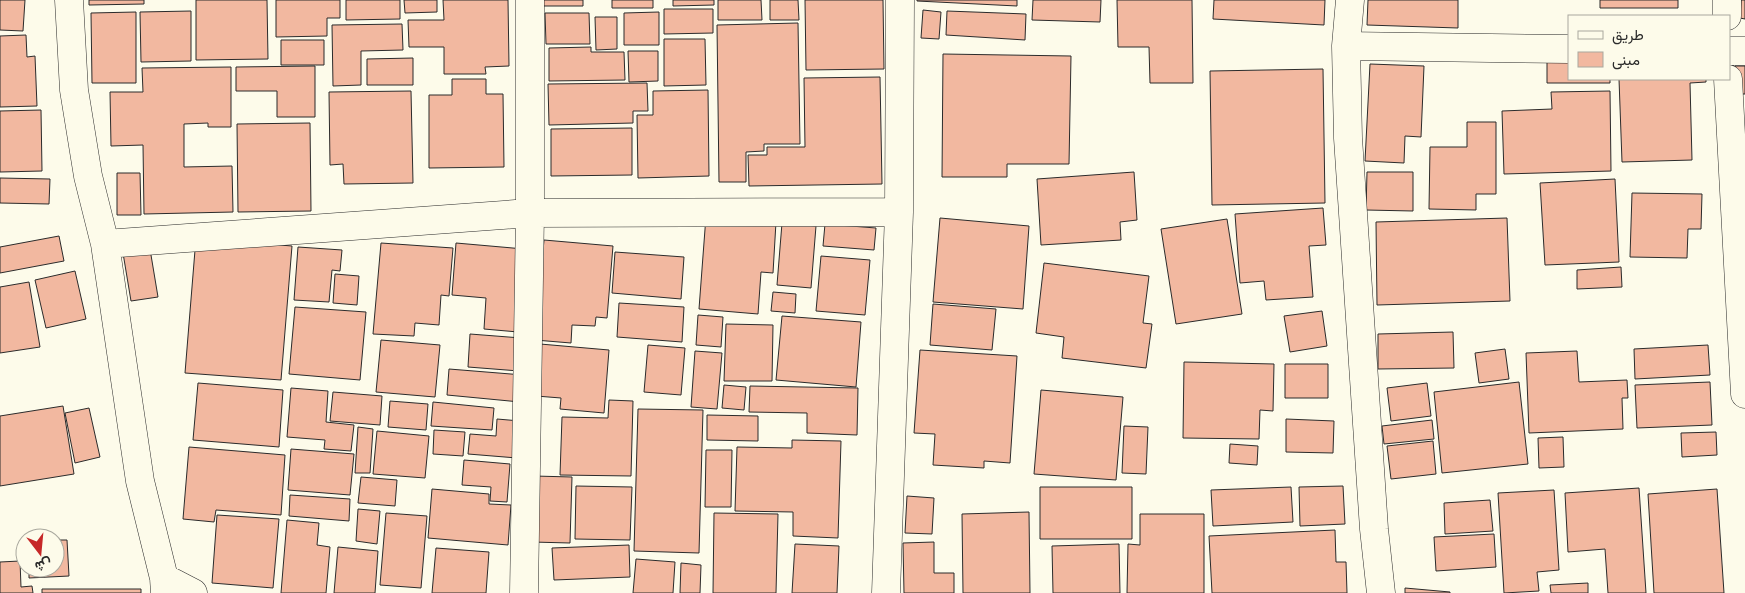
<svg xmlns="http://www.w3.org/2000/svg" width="1745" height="593" viewBox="0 0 1745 593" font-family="'PT Sans',Vazirmatn,sans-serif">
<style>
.building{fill:#f2b8a0;stroke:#2b2b2b}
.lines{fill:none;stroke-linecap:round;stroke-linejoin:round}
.minor-casing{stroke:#2b2b2b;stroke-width:29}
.minor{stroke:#fdfbea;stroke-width:28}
</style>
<rect width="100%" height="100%" fill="#fdfbea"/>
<path class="building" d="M0 0H25L23 31 0 30Z
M89 0H144V4L89 5Z
M196 0H267L268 59 196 60Z
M276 0H340V18H327V36L276 37Z
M346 0H400V19L346 20Z
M404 0H437V12L405 13Z
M443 0H508L509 66 485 67 486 74H444V47H409L408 20H444Z
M542 0H583V6H542Z
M612 0H653V8H612Z
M673 0H714V5L673 6Z
M718 0H761L762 20H718Z
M770 0H798L799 20H770Z
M805 0H883L884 69 806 70Z
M917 0H1017V6L917 1Z
M1033 0H1101L1100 22 1032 20Z
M1117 0H1192L1193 83H1150L1149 47H1118Z
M1214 0H1325L1324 25 1213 19Z
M1368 0H1458V28L1367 25Z
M1600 0H1678V8H1600Z
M1741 0H1745V19L1740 18Z
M664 9H713V33L664 34Z
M923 10 941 12 939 39 921 38Z
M191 11V61L141 62 140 12Z
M947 11 1026 14 1025 40 946 35Z
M136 12V83H92L91 13Z
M659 12V45H624V13Z
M545 13H589L590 44H546Z
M595 17H617V49L596 50Z
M798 23 800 144H764V151L746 152V182H719L717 25Z
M402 24 403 50 361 51V85L333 86 332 25Z
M26 35 27 57 35 56 37 106 0 107V36Z
M664 39H705L706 85 664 86Z
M281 40H324V65H281Z
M591 47V52H624L625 80 549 81V48Z
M628 51H658V81L629 82Z
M943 54 1071 56 1069 164H1007V177H942Z
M1547 57H1569V79H1610V83H1547Z
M413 58V85H367V59Z
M1370 64 1424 66 1421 137 1405 136 1404 163 1365 161Z
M315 66V117H277V91H236V67Z
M1735 66H1745V94H1735Z
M231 67V127H208V123L184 124V167L232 166 233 212 144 214 143 145 111 146 110 92H143L142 68Z
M1323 69 1325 203 1212 205 1210 71Z
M880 77 882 184 749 186 748 155H767V147H805L804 78Z
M452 79H486V94H503L504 167 429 168V95H452Z
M1619 79H1706V82L1690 83 1692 160 1622 162Z
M647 83 648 111H633V123L549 125 548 84Z
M708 90 709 176 638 178 637 115H653V91Z
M411 91 413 183 344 184 343 164 330 165 329 92Z
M1610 91 1611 171 1504 174 1502 111 1552 109 1551 92Z
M41 110 42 171 0 172V111Z
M1467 122H1496V194H1476V210L1429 209 1430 147H1467Z
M310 123 311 211 238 212 237 124Z
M632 128V175L551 176V129Z
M1134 172 1137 220 1120 222 1121 240 1041 245 1037 179Z
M1367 172H1413V211L1366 210Z
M117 173H140L141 215H117Z
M0 178 50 179 49 204 0 203Z
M1615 179 1619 262 1545 265 1540 183Z
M1632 193 1702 194 1701 229H1688L1687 258 1630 257Z
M1323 208 1326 245 1309 246 1313 297 1266 300 1264 281 1240 283 1235 214Z
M706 216 776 222 773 273 761 272 758 314 699 309Z
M940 218 1029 226 1023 309 933 302Z
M1507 218 1510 301 1377 305 1376 222Z
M1227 219 1242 314 1176 324 1161 229Z
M782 223 816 226 811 288 777 285Z
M825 224 876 228 874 250 823 246Z
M59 236 64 261 0 273V247Z
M196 238 292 246 281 380 185 373Z
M544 240 613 246 607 318 596 317 595 326 572 325 571 343 535 340Z
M381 243 453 248 449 296 441 295 439 325 415 323 414 336 373 334Z
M456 243 524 249 518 332 484 329 486 298 452 295Z
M298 247 342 250 340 271 332 270 329 302 294 300Z
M150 249 158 297 131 301 123 253Z
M615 252 684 257 681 299 612 293Z
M821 256 870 260 865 315 816 311Z
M1044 263 1149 276 1143 323 1152 324 1146 368 1062 358 1064 337 1036 333Z
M1621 267 1622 287 1577 289V270Z
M75 271 86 319 46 328 35 280Z
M335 274 359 276 357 305 333 303Z
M29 282 40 347 0 353V287Z
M773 292 796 294 795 313 771 311Z
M619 303 684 307 682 342 617 337Z
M933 304 996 309 992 350 930 345Z
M295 307 366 312 360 380 289 374Z
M1322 311 1327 346 1290 352 1284 316Z
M698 315 723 317 721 347 696 345Z
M782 316 861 322 856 387 776 380Z
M726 324 773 325 772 381H724Z
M1453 332 1454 368 1378 369V334Z
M470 334 521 338 519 371 468 367Z
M381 340 440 345 435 397 376 392Z
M540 344 609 350 604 413 560 409 561 398 536 396Z
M648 345 685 348 681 395 644 392Z
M1708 345 1710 375 1635 379 1634 349Z
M1505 349 1509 379 1479 383 1475 353Z
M920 350 1017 356 1010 463 984 461V468L933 465 935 434 914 433Z
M695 351 722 353 717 409 691 407Z
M1577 351 1579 382 1627 380 1628 398H1622L1623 429 1529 433 1526 353Z
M1184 362 1274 364 1273 411 1260 410 1259 439 1183 438Z
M1285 364H1328V398H1285Z
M449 369 523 375 520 402 447 395Z
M1519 382 1528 464 1442 473 1434 392Z
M1710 382 1712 425 1637 428 1635 385Z
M198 383 283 390 279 447 193 440Z
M1427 383 1431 416 1391 421 1387 388Z
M724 385 746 387 744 410 722 408Z
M750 386 858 388 857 435 807 433V413L749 412Z
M291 388 328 391 326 422 354 425 351 451 324 449 325 440 287 437Z
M1041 390 1123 397 1116 480 1034 474Z
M333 392 382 396 380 425 330 421Z
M609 400 633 401 631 476 560 475 562 417 608 418Z
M390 401 428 404 426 430 388 427Z
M433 402 494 408 492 430 431 426Z
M63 406 74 474 0 486V416Z
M89 408 100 457 75 463 65 413Z
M638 409 703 410 699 553 634 551Z
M707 415 758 416V441L707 440Z
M497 419 520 421 517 458 468 454 470 434 496 436Z
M1286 419 1334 421 1333 453 1286 452Z
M1432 420 1434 439 1384 444 1382 426Z
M1124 426 1148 427 1146 474 1122 473Z
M358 427 373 429 370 473H355Z
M434 430 465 432 463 456 433 454Z
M377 431 429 436 425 478 373 474Z
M1716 432 1717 455 1682 457 1681 433Z
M1563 437 1564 467 1539 468 1538 438Z
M792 440 841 441 838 538 793 536V512L735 511 737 447 792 448Z
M1433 441 1436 474 1391 479 1387 446Z
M1230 444 1258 446 1257 465 1229 463Z
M189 447 285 455 281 515 216 510 214 522 183 519Z
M291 449 354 454 350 495 288 490Z
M706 450H732L731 507H705Z
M464 460 510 464 507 502 490 501 491 487 462 485Z
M534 476 572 477 570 543 532 542Z
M361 477 397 480 395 506 358 503Z
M576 486 632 487 630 540 575 539Z
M1343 486 1345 524 1300 526 1299 487Z
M1040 487H1132V539H1040Z
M1291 487 1293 522 1213 526 1211 490Z
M1639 488 1646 593H1608L1605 549 1568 552 1565 493Z
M432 489 489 494V504L511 505 508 545 428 538Z
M1717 489 1724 593H1654L1648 494Z
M1554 490 1559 570 1537 572 1539 591 1504 593 1498 493Z
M290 495 350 499 349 521 289 516Z
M907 496 934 498 932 534 905 533Z
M1490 500 1493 531 1445 534 1444 503Z
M358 509 380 511 377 544 356 541Z
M1029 512 1030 593H963L962 514Z
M386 513 427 516 421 588 380 585Z
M714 513 778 514 776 593H713Z
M1140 514H1204V593H1127L1128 544 1140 545Z
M217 515 279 519 273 588 212 583Z
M287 520 319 523 317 545 330 547 326 593H281Z
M1335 530 1336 562H1346L1347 593H1212L1209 536Z
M1494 534 1496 567 1436 571 1434 537Z
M55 540H67L69 576 29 578V568H55Z
M934 542V573H954V593H904L903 543Z
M795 544 839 546 837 593H792Z
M1119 544 1120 593H1053L1052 546Z
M629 545 630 577 554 580 552 548Z
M338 547 378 551 375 593H334Z
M436 548 489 552 486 593H432Z
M636 559 675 562 673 593H633Z
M20 561 21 587 32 586 33 593H0V562Z
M681 563 701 565 700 593H680Z
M1588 583V593H1551L1550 585Z
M1405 588 1450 592V593H1405Z
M42 589H141V593H42Z"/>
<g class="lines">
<defs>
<path id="minor" d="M69 0 74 90 88 176 105 244 140 481 164 578 165 593
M1350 0 1346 46 1348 138 1374 529 1381 593
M1727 16V0
M1346 46 1569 49
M1729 51H1745
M1728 79 1745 394
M105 244 530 213 899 212
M164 578 193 593
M524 593 530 213V0
M886 593 899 212 900 0"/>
</defs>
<use href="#minor" class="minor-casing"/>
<use href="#minor" class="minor"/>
</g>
<rect x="1568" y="15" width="162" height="65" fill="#fdfbea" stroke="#a9a89e"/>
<rect x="1578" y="31" width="25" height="8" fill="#fdfbea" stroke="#a9a89e"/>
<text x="1612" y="40" font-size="15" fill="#2b2b2b">طريق</text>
<rect x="1578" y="52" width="25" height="15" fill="#f2b8a0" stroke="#a9a89e"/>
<text x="1612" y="65" font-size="15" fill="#2b2b2b">مبنى</text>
<g transform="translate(40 553) rotate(164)"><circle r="24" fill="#fdfbea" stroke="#a9a89e"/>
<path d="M0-4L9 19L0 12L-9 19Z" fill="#c62828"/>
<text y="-8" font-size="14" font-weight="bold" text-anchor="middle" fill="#2b2b2b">ش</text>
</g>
</svg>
